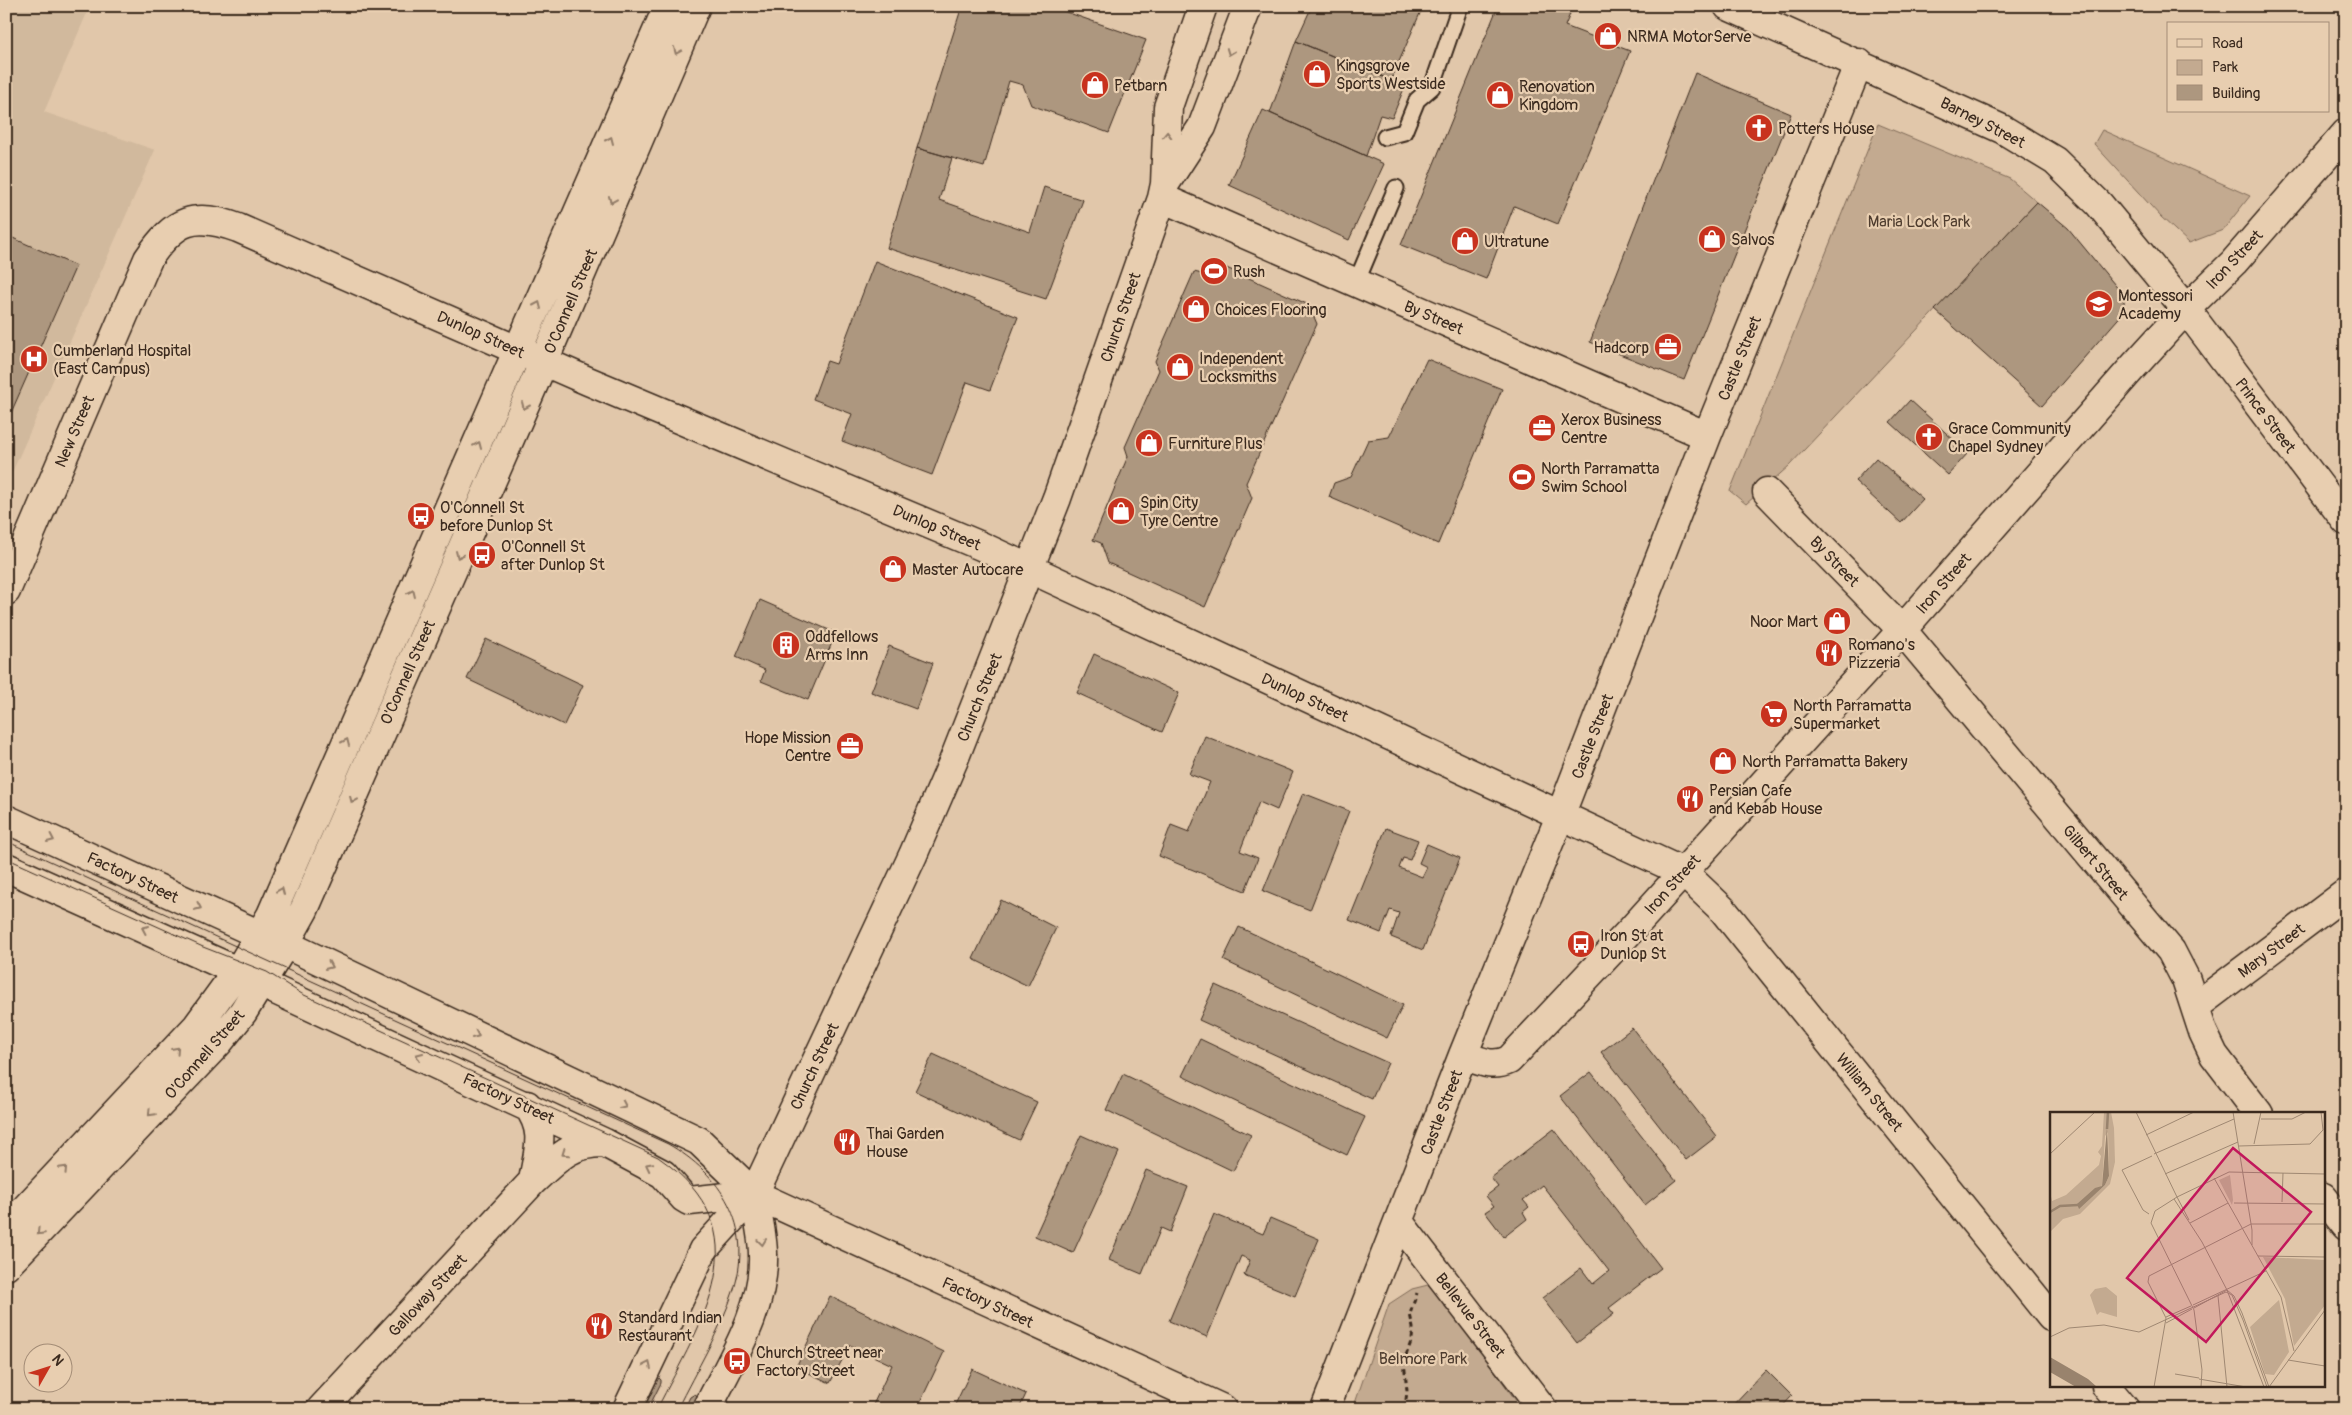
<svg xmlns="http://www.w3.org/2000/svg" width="2352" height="1415" viewBox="0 0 2352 1415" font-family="Pangolin,sans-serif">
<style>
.built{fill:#d1b99d}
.green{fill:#c3aa90;stroke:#7f6a57}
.building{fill:#ad977f;stroke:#3b2a1e}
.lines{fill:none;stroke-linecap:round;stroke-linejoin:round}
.service-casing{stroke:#3b2a1e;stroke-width:19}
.minor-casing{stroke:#3b2a1e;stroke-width:31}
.primary-casing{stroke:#3b2a1e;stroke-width:31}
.path{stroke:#3b2a1e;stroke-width:3;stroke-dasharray:5 4;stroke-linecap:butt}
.service{stroke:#e8ceb0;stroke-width:15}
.minor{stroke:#e8ceb0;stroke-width:28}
.primary{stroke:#e8ceb0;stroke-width:28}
.tram{stroke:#3b2a1e;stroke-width:1}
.oneway{stroke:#927c67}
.labels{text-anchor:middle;stroke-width:4.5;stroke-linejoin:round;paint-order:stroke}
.poi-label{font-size:16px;fill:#3b2a1e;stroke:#e8ceb0;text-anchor:start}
.street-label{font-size:16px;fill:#3b2a1e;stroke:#e8ceb0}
.park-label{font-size:16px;fill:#4f3d2f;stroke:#e8ceb0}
.inset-river{fill:none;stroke:#99836d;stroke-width:2.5}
.inset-road{fill:none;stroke:#9f8872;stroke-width:1}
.view{fill:#c2185b;fill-opacity:0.15;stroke:#c2185b;stroke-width:2.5}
.inset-edge{fill:none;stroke:#3b2a1e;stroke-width:2.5}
</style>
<rect width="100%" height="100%" fill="#e1c7aa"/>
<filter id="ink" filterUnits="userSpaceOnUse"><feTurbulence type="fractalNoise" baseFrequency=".02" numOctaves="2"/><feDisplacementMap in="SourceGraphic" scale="10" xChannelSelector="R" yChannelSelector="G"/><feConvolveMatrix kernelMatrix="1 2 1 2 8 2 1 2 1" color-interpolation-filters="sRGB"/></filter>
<g filter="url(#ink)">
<path class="built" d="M6 6H90L44 112 155 150 6 486Z"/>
<path class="green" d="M1878 124 2010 179 2037 202 1789 466 1746 504 1730 491Z
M2102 130 2250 196 2223 230 2189 243 2161 217 2094 144Z
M1432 1284 1522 1409H1353L1389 1304 1412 1289Z"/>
<path class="building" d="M962 6H1049L1146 40 1109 133 1031 105 1023 85 1009 81 984 167 917 148Z
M1312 6H1409L1421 11 1391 80 1296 41Z
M1498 6H1551L1570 14 1565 26 1630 51 1558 224 1514 206 1486 279 1401 245Z
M1296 41 1405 86 1392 118 1380 115 1366 156 1270 113Z
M1695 73 1791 114 1684 380 1590 342Z
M1263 110 1384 164 1349 240 1229 185Z
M917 148 952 158 939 200 1030 232 1044 187 1083 200 1046 299 887 248Z
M2037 202 2068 228 2124 296V312L2042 406 1935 310Z
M6 235 76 266 6 424Z
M875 261 1018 317 990 390 967 382 932 475 842 441 852 414 813 399 827 361 836 364Z
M1222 266 1309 305 1317 324 1246 483 1252 498 1205 607 1108 563 1101 543 1093 540 1128 456 1125 447 1159 370 1155 361 1194 272 1202 274Z
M1427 359 1502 389 1438 544 1329 497 1334 483 1351 477 1368 440 1389 437Z
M1910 400 1968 453 1948 475 1890 422Z
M1876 458 1923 499 1901 523 1855 481Z
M760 600 836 633 808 700 761 681 765 670 736 657Z
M486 639 583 685 564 725 467 679Z
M889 646 933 663 916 709 871 692Z
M1094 654 1179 693 1162 732 1077 693Z
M1205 736 1293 772 1277 810 1259 802 1240 851 1258 858 1245 891 1159 856 1171 825 1189 832 1210 782 1189 774Z
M1303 793 1349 811 1310 910 1263 891Z
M1386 828 1418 840 1410 860 1403 858 1399 868 1422 877 1427 867 1419 863 1427 844 1460 858 1423 950 1391 937 1399 913 1390 910 1381 933 1349 920Z
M1001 900 1056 928 1028 986 973 959Z
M1239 927 1403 1005 1387 1038 1223 960Z
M1215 985 1388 1063 1372 1099 1199 1020Z
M1632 1028 1717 1136 1686 1160 1601 1052Z
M1200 1039 1365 1117 1347 1155 1182 1076Z
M933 1054 1037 1102 1019 1140 915 1091Z
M1591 1072 1676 1180 1645 1205 1560 1096Z
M1123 1074 1251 1135 1233 1171 1106 1110Z
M1554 1129 1661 1268 1609 1308 1614 1314 1577 1343 1542 1298 1581 1268 1593 1284 1609 1271 1542 1185 1523 1200 1529 1207 1523 1212 1527 1219 1504 1237 1485 1212 1494 1206 1486 1196 1498 1187 1491 1178Z
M1081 1135 1119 1152 1073 1253 1035 1236Z
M1146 1170 1188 1187 1170 1232 1161 1228 1142 1274 1109 1260Z
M1214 1214 1263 1234 1270 1218 1319 1239 1295 1296 1244 1275 1250 1260 1241 1256 1207 1337 1169 1321Z
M830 1296 944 1352 917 1409H871L892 1365 850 1345 830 1383 796 1367Z
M972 1369 1026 1394 1019 1409H953Z
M1766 1370 1792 1396 1780 1409H1729Z
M657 1376 661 1380V1383L648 1409H637Z
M695 1394 699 1397 695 1409H684L690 1397Z"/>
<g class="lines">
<defs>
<path id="service" d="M1385 137 1404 132 1417 100 1432 87 1460 6
M1356 283 1396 188"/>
<path id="minor" d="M1728 6 2002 129 2055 161 2099 204 2186 309 2346 521
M1165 184 1202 127 1248 6
M1162 198 1707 436
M1767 492 1902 630 2171 951 2186 980 2203 1032 2214 1055 2259 1114
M6 591 148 259C175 219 194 212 238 228L588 381 981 546 1683 872 1723 910 2051 1317
M6 819 260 935
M6 867 237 971
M285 944 699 1141 754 1194 1223 1409
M260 983 605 1143 663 1174 684 1198 689 1201 754 1194
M2196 1006 2346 893
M1463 1055C1480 1061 1492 1068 1509 1060L1631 930 1902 630 2133 367 2186 309 2234 262 2346 133
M527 1105C547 1132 538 1150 533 1181
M2323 1197 2346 1226
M1399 1222 1543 1409
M2106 1386 2125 1409
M321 1409 533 1181C557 1159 571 1142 605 1143
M627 1409 703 1250 754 1194 913 855 953 762 1057 498 1162 198 1165 184 1168 107 1203 6
M707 1409C730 1362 765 1309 763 1255 763 1235 757 1214 754 1194
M1325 1409 1463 1055 1560 816 1707 436 1859 63"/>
<path id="primary" d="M6 1229 197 1026 243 963 271 915 668 6
M6 1266 219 1042 243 1012 285 944 304 910 544 361 696 6"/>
</defs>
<use href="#service" class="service-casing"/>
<use href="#minor" class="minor-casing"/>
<use href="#primary" class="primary-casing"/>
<path class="path" d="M1405 1409 1407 1391 1404 1361 1412 1339 1413 1328 1410 1314 1417 1293"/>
<use href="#service" class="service"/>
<use href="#minor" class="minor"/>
<use href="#primary" class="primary"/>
<path class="tram" d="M6 841 668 1144C721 1174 754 1226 734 1289 721 1330 696 1370 677 1409
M6 858 203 947 267 972 302 994 658 1157C766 1232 702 1319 657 1409"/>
</g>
<defs><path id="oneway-chevron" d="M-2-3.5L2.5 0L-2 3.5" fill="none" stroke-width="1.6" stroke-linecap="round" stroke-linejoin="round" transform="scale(1.25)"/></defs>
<g class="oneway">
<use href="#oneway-chevron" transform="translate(677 51) rotate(113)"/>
<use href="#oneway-chevron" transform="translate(1230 52) rotate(111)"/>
<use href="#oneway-chevron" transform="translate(1167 135) rotate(-88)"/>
<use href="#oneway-chevron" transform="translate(610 140) rotate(-66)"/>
<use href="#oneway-chevron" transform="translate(612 200) rotate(113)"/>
<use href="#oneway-chevron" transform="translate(538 305) rotate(-66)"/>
<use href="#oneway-chevron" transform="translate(525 406) rotate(114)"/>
<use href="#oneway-chevron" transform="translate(478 445) rotate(-67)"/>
<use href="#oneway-chevron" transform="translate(459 555) rotate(114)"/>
<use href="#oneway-chevron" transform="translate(412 593) rotate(-65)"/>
<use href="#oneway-chevron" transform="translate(346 742) rotate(-66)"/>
<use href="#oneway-chevron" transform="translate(353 800) rotate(113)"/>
<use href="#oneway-chevron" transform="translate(51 839) rotate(25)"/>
<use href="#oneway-chevron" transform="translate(281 891) rotate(-67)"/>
<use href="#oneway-chevron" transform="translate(198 907) rotate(24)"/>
<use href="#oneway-chevron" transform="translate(145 929) rotate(-156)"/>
<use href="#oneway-chevron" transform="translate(329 966) rotate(25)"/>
<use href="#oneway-chevron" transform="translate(476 1035) rotate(25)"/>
<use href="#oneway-chevron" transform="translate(176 1050) rotate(-48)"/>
<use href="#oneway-chevron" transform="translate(419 1056) rotate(-155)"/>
<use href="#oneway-chevron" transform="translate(623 1105) rotate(25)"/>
<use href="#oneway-chevron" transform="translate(151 1113) rotate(133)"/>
<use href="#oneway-chevron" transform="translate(565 1153) rotate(145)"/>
<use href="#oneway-chevron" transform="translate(649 1166) rotate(-153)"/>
<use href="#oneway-chevron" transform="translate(64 1169) rotate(-47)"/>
<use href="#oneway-chevron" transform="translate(40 1232) rotate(134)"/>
<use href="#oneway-chevron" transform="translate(762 1242) rotate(83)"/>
<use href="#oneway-chevron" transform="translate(648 1365) rotate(-65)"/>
</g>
</g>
<defs>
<symbol id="shop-disc" viewBox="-11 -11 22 22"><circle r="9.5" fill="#c8321e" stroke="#e8ceb0"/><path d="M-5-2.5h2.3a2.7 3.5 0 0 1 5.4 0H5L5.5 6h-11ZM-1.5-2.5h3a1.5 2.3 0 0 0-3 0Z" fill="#fff"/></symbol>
<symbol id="church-disc" viewBox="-11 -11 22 22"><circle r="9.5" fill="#c8321e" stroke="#e8ceb0"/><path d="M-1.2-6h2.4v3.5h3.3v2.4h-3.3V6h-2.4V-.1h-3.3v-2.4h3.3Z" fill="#fff"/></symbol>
<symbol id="stadium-disc" viewBox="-11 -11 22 22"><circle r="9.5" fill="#c8321e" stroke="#e8ceb0"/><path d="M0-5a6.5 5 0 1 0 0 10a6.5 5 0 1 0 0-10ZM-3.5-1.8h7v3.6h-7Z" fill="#fff"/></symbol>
<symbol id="school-disc" viewBox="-11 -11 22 22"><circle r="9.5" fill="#c8321e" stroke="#e8ceb0"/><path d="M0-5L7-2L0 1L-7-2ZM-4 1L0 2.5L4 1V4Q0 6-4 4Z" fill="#fff"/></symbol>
<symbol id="office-disc" viewBox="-11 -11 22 22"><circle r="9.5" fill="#c8321e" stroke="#e8ceb0"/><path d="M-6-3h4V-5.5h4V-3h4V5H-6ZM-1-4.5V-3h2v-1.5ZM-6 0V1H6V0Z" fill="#fff"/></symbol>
<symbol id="hospital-disc" viewBox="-11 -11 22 22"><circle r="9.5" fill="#c8321e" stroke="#e8ceb0"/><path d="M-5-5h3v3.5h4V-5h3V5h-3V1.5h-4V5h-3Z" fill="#fff"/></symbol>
<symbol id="bus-disc" viewBox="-11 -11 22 22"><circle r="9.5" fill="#c8321e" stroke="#e8ceb0"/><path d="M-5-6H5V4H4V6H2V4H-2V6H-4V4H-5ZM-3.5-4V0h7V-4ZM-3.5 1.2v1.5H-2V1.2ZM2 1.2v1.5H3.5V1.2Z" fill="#fff"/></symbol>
<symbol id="building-disc" viewBox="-11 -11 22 22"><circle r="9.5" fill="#c8321e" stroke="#e8ceb0"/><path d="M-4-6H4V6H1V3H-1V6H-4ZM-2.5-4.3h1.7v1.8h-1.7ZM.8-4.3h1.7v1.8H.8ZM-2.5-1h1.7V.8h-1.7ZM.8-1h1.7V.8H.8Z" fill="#fff"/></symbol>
<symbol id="restaurant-disc" viewBox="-11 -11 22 22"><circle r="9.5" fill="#c8321e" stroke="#e8ceb0"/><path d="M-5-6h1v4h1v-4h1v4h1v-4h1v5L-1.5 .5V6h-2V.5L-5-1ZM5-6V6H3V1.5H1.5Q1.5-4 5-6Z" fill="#fff"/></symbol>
<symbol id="supermarket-disc" viewBox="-11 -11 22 22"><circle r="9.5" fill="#c8321e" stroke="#e8ceb0"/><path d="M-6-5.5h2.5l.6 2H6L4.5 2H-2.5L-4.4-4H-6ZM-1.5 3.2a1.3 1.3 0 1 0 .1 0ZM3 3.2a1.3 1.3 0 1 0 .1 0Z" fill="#fff"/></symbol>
</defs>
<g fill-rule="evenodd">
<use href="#shop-disc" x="1592" y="20" width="32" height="32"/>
<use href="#shop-disc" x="1301" y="58" width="32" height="32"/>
<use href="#shop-disc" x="1079" y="69" width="32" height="32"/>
<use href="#shop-disc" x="1484" y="79" width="32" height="32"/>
<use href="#church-disc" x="1743" y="112" width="32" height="32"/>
<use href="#shop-disc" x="1696" y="223" width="32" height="32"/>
<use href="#shop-disc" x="1449" y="225" width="32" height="32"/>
<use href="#stadium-disc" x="1198" y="255" width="32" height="32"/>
<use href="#school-disc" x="2083" y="288" width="32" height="32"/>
<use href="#shop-disc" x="1180" y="293" width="32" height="32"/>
<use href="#office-disc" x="1652" y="331" width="32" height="32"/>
<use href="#hospital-disc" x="18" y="343" width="32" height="32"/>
<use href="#shop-disc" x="1164" y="351" width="32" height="32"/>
<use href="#office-disc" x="1526" y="412" width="32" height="32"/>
<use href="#church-disc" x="1913" y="421" width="32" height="32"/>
<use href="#shop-disc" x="1133" y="427" width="32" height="32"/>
<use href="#stadium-disc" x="1506" y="461" width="32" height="32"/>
<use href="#shop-disc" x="1105" y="495" width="32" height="32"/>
<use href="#bus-disc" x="405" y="500" width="32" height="32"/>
<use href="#bus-disc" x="466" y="539" width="32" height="32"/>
<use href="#shop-disc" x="877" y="553" width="32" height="32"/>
<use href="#shop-disc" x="1821" y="605" width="32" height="32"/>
<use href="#building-disc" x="770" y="629" width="32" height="32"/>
<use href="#restaurant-disc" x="1813" y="637" width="32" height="32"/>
<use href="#supermarket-disc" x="1758" y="698" width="32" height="32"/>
<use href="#office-disc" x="834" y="730" width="32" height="32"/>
<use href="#shop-disc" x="1707" y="745" width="32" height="32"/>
<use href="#restaurant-disc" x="1674" y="783" width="32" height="32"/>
<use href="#bus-disc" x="1565" y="928" width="32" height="32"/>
<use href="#restaurant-disc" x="831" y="1126" width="32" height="32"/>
<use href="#restaurant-disc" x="583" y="1310" width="32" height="32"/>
<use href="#bus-disc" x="721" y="1345" width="32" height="32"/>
</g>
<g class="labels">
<g class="poi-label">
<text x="1627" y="42">NRMA MotorServe</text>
<text x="1336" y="71">Kingsgrove<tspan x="1336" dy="18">Sports Westside</tspan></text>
<text x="1114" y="91">Petbarn</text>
<text x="1519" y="92">Renovation<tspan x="1519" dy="18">Kingdom</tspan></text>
<text x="1778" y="134">Potters House</text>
<text x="1731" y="245">Salvos</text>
<text x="1484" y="247">Ultratune</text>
<text x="1233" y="277">Rush</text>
<text x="2118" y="301">Montessori<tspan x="2118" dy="18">Academy</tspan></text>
<text x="1215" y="315">Choices Flooring</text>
<text x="1649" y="353" text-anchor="end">Hadcorp</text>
<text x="53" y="356">Cumberland Hospital<tspan x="53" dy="18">(East Campus)</tspan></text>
<text x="1199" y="364">Independent<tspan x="1199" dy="18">Locksmiths</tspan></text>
<text x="1561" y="425">Xerox Business<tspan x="1561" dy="18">Centre</tspan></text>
<text x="1948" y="434">Grace Community<tspan x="1948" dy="18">Chapel Sydney</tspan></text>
<text x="1168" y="449">Furniture Plus</text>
<text x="1541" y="474">North Parramatta<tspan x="1541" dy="18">Swim School</tspan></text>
<text x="1140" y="508">Spin City<tspan x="1140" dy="18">Tyre Centre</tspan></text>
<text x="440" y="513">O'Connell St<tspan x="440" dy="18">before Dunlop St</tspan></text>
<text x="501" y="552">O'Connell St<tspan x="501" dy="18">after Dunlop St</tspan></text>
<text x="912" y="575">Master Autocare</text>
<text x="1818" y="627" text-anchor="end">Noor Mart</text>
<text x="805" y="642">Oddfellows<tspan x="805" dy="18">Arms Inn</tspan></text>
<text x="1848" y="650">Romano's<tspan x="1848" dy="18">Pizzeria</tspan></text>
<text x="1793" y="711">North Parramatta<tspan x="1793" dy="18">Supermarket</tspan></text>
<text x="831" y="743" text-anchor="end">Hope Mission<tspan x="831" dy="18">Centre</tspan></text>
<text x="1742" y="767">North Parramatta Bakery</text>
<text x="1709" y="796">Persian Cafe<tspan x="1709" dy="18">and Kebab House</tspan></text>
<text x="1600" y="941">Iron St at<tspan x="1600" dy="18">Dunlop St</tspan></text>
<text x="866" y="1139">Thai Garden<tspan x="866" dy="18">House</tspan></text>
<text x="618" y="1323">Standard Indian<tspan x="618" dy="18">Restaurant</tspan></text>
<text x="756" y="1358">Church Street near<tspan x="756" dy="18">Factory Street</tspan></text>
</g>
<g class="street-label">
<text transform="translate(1983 122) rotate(27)" y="6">Barney Street</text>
<text transform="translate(2234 259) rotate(-47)" y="6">Iron Street</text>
<text transform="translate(570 301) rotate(-67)" y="6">O'Connell Street</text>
<text transform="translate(1120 317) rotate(-71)" y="6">Church Street</text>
<text transform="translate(1434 317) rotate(23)" y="6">By Street</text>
<text transform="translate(481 334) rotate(24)" y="6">Dunlop Street</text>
<text transform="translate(1739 358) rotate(-68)" y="6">Castle Street</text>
<text transform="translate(2266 415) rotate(53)" y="6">Prince Street</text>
<text transform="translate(74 431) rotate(-67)" y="6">New Street</text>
<text transform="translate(937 527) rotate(23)" y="6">Dunlop Street</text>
<text transform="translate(1835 561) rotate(46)" y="6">By Street</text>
<text transform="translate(1943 583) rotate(-49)" y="6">Iron Street</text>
<text transform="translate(407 672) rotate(-66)" y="6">O'Connell Street</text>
<text transform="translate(979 697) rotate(-68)" y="6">Church Street</text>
<text transform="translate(1305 697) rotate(25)" y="6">Dunlop Street</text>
<text transform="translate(1592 736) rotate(-69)" y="6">Castle Street</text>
<text transform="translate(2096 862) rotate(50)" y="6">Gilbert Street</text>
<text transform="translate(133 877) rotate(25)" y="6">Factory Street</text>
<text transform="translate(1672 884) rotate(-48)" y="6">Iron Street</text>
<text transform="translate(2271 950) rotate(-37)" y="6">Mary Street</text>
<text transform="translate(204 1054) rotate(-49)" y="6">O'Connell Street</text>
<text transform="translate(814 1066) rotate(-65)" y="6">Church Street</text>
<text transform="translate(1870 1092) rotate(51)" y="6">William Street</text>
<text transform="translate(509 1098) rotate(25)" y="6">Factory Street</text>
<text transform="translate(1441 1112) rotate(-69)" y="6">Castle Street</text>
<text transform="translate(427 1295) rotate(-47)" y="6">Galloway Street</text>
<text transform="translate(988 1302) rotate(25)" y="6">Factory Street</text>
<text transform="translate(1471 1315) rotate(52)" y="6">Bellevue Street</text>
</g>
<g class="park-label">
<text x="1919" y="227">Maria Lock Park</text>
<text x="1423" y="1364">Belmore Park</text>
</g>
</g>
<g transform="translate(2050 1112)">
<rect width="275" height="275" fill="#e1c7aa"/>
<path d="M54 0H61L64 16 65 50 60 72 30 102 13 107 0 120V80L2 89 16 83 49 53 51 44 48 40 52 34ZM58 20 59 64 55 73 29 96 30 91 52 74 55 24ZM180 63 183 88 182 93 169 68ZM213 145 275 148V193L244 234 235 187ZM56 175 67 184V205L50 200 47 203 40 183 45 177ZM229 188 239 240 224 263 215 262 200 215Z" fill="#c3aa90" fill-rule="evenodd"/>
<path d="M57 15 59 64 55 73 29 97 27 92 45 76 52 74ZM0 245 38 267 47 275H26L0 260Z" fill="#99836d"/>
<path class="inset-river" d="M57 17 58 0M0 100 10 94 28 93"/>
<path class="inset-road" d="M86 0 127 85 105 99 101 111 144 198 152 258 151 275M183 0 202 118V133M211 7H242L256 0M96 23 144 0M204 32 211 0M189 34 260 32 273 18 271 0M0 42 45 0M104 42 184 7M115 62 188 30M164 66 231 185 244 239M124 87 152 130 177 178 214 275M232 90 233 61M184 91 275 92M99 102 93 98 72 58 102 44M139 108 127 85 179 60 275 62M140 111 178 91M208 144 275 145M177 178 184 184 192 201 219 275M168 184 177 275M143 193 216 159M144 196 177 178M116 205 141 194M116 211 142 197M0 225 19 216 54 213 89 220 176 180 182 183 193 208 217 275M238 248 275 254M125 262 149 266M149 267 196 275M104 275 116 206 98 170 99 164 201 112H275M219 275 275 198"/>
<path class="view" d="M183 36 261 100 156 230 77 166Z"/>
<rect width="275" height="275" class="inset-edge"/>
</g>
<rect width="2352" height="1415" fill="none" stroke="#e8ceb0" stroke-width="25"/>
<rect x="12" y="12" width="2327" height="1390" fill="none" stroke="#3b2a1e" stroke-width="2" filter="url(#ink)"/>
<rect x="2167" y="22" width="162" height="90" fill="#e8ceb0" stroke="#a38c76"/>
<rect x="2177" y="39" width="25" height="8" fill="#e8ceb0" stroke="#a38c76"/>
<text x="2212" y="48" font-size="15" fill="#3b2a1e">Road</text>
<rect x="2177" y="60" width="25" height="15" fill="#c3aa90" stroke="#a38c76"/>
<text x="2212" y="72" font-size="15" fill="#3b2a1e">Park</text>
<rect x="2177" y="85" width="25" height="15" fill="#ad977f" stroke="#a38c76"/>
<text x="2212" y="98" font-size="15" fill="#3b2a1e">Building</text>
<g transform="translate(48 1368) rotate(51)"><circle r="24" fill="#e8ceb0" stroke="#a38c76"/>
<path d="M0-4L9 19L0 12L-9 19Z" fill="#c8321e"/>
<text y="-8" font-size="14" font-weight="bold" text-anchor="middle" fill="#3b2a1e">N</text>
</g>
</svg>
